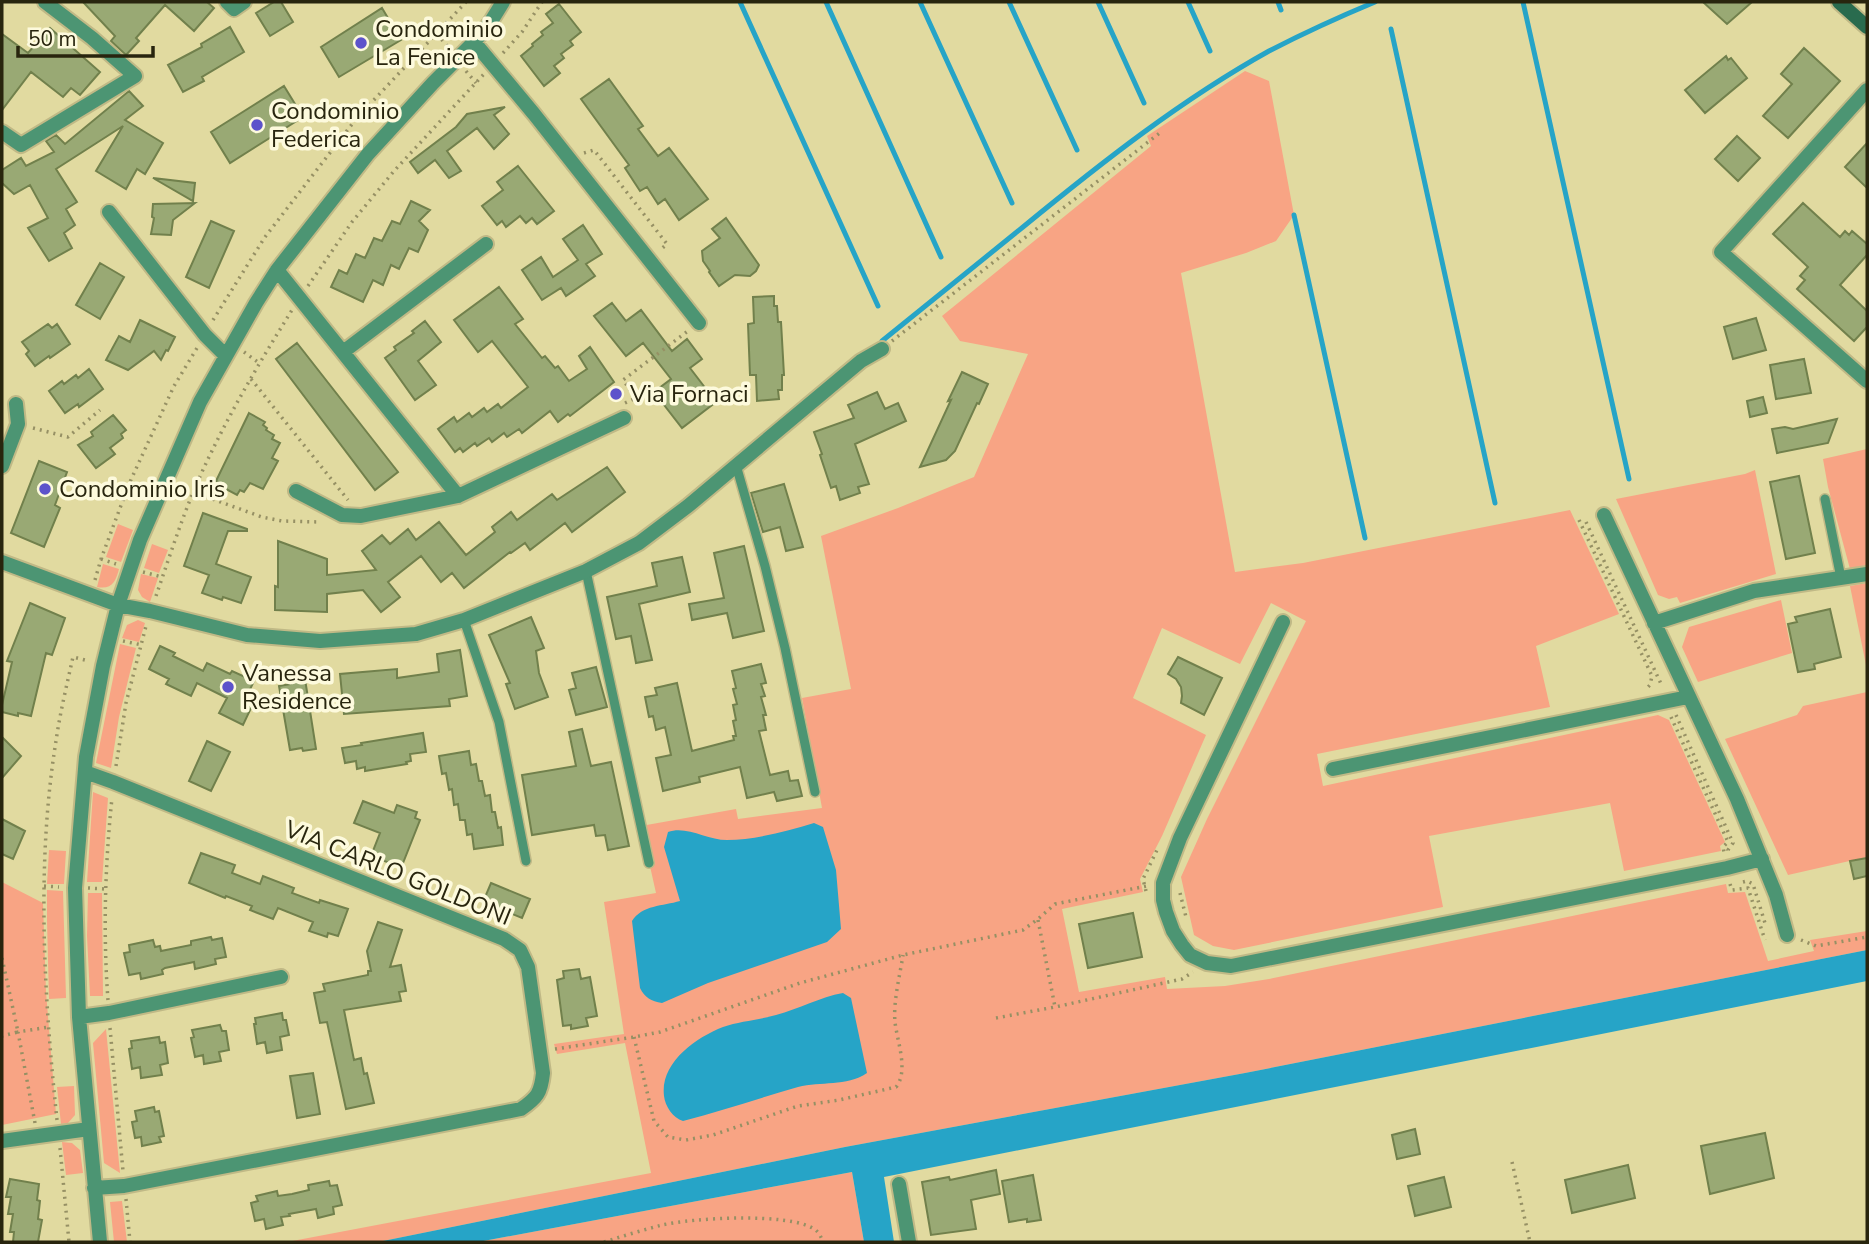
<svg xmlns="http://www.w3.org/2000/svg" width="1869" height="1244" viewBox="0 0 1869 1244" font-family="'Nunito Sans',sans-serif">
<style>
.green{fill:#f8a484}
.water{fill:#26a4c7}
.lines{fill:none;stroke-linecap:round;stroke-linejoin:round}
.stream{stroke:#26a4c7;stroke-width:5}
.building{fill:#99a974;stroke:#71804c;stroke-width:2}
.lane-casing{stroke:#c0b986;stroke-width:12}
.street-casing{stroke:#c0b986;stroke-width:18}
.secondary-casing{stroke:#c0b986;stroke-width:18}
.path{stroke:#969064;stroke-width:3.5;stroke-dasharray:2 5;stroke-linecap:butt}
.lane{stroke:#4c9573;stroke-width:9}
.street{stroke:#4c9573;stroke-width:14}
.secondary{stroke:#296b4e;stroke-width:14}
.poi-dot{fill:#5d53cb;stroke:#fdfadd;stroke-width:2.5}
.labels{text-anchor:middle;stroke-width:7;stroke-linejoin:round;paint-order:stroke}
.poi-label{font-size:24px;fill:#28250e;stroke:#fdfadd;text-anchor:start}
.street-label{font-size:24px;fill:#28250e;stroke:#fdfadd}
</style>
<rect width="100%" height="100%" fill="#e1daa0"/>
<path class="green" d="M1245 71 1269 81 1294 215 1276 241 1246 253 1181 273 1235 572 1303 563 1570 510 1619 614 1536 646 1550 707 1317 754 1323 786 1658 715 1669 720 1725 842 1720 846 1721 851 1624 871 1610 803 1429 836 1443 907 1234 950 1213 946 1194 935 1181 877 1207 819 1306 621 1271 603 1240 664 1162 628 1133 698 1206 735 1162 836 1140 879 1143 892 1062 909 1079 992 1165 977 1167 989 1225 986 1269 979 1726 884 1728 893 1745 892 1768 961 1814 951 1810 940 1867 931V950L1245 1073 845 1147 378 1242H287L651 1173 625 1043 557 1054 554 1044 624 1034 604 902 656 893 641 826 736 809 738 819 822 808 802 698 851 689 821 536 898 508 974 477 1028 354 960 341 942 316 1151 146 1147 136Z
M1867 449V565L1850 569 1828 487 1823 459Z
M1755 470 1776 574 1680 603 1677 597 1669 599 1658 595 1616 499 1745 474Z
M118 524 133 530 121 562 106 557Z
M152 544 168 550 159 573 144 568Z
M103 564 119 569C116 581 112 590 97 587Z
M141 574 158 578 150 602 142 597 138 590Z
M1867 583V670L1850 586Z
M1781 600 1792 653 1698 682 1682 647 1689 627Z
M138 620 145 623 139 642 122 638 127 625Z
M120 644 136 648 119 717 111 768 96 763Z
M1867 692V857L1788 875 1725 739 1797 715 1803 706Z
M93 792 108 798 102 882H87Z
M49 850 66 851 64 884H47Z
M2 882 43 903 46 992 56 1114 2 1125Z
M47 890 63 891 66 998 49 999 47 921Z
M88 893H102L103 996H90L87 936Z
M106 1029 120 1173 104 1163 93 1043Z
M74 1086 75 1115 68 1123 61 1124 57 1087Z
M62 1142 72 1143 80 1150 83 1173 66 1175Z
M852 1172 864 1242H478Z
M122 1201 127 1242H114L110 1202Z"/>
<path class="water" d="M814 823 823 827 836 870 841 929 827 942 708 983 662 1003C651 1001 645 998 640 988L632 921C642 905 663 906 680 901L664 847 668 832C686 825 707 840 727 840 755 840 787 831 814 823Z
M1867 950V981L884 1177 894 1242H864L852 1172 478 1242H378L845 1147 1245 1073Z
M843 993 851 998 867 1073C846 1087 821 1081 798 1087 760 1098 722 1111 683 1121 673 1118 665 1106 664 1096 660 1063 695 1038 723 1027 740 1021 759 1020 776 1015 799 1009 820 997 843 993Z"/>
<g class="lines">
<path class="stream" d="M740 2 878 306
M826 2 941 257
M920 2 1012 203
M1009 2 1077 150
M1098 2 1144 103
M1188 2 1210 51
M1278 2 1281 10
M1523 2 1629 479
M1391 29 1495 503
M1294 215 1365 538
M882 341C929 303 976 265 1023 227 1101 163 1181 100 1269 51 1304 33 1339 17 1375 2"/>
</g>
<path class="building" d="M83 2H207L214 8 194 31 165 5 136 38 139 41 126 55 111 41 115 36Z
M274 2H281L293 22 270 36 256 13Z
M1703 2H1752L1727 24Z
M559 4 581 32 570 41 573 45 561 54 564 58 554 66 560 73 544 86 521 56 533 46 532 44 543 35 541 32 553 23 546 14Z
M382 8 401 40 339 77 321 47Z
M230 27 244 52 202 77 204 81 183 92 168 65 202 47 201 44Z
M50 28 100 72 80 95 71 88 63 97 31 72 2 110V34L28 53Z
M1804 48 1840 81 1788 138 1763 116 1792 84 1781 74Z
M1726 56 1728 60 1731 58 1747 78 1705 113 1685 90Z
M609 79 643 126 638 129 658 156 669 148 708 199 679 220 665 199 658 204 647 187 640 191 625 168 629 165 581 99Z
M284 86 303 117 230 163 211 132Z
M129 91 143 106 125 120 163 143 145 174 137 169 126 189 96 171 123 126 56 169 77 202 66 209 75 225 64 233 72 248 49 261 28 228 48 218 30 185 14 194 2 183V170L21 158 26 166 54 152 46 141 56 135 65 144Z
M505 107 494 115 509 134 494 149 477 128 447 151 461 171 449 178 435 160 418 173 410 162 456 127 467 114Z
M1737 136 1760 158 1738 181 1715 159Z
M1867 143V188L1845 167Z
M518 166 554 211 537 224 532 218 526 223 520 216 506 227 502 221 497 225 482 206 503 190 497 182Z
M153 178 195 183 193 201Z
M411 201 430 210 419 221 428 230 418 252 409 248 399 269 391 265 383 285 373 280 363 302 331 287 339 270 347 274 356 254 365 258 374 238 382 241 392 221 400 224Z
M195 203 173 220 171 235 151 234 154 218 152 217 153 204Z
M1803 203 1840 237 1845 231 1849 235 1852 231 1867 244V255L1840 285 1867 311V327L1854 341 1797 289 1805 280 1800 276 1808 267 1773 234Z
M726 218 759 265 756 271 750 276 735 275 719 286 709 272 710 271 703 261 702 251 720 238 712 229Z
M211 221 234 231 209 288 186 277Z
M583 225 602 254 586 264 595 276 566 296 561 288 542 300 522 270 541 257 553 277 578 260 563 239Z
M100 263 124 277 100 319 76 305Z
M499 287 523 319 515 324 542 358 545 356 555 368 558 366 569 381 587 369 579 356 590 347 614 382 570 416 568 414 558 422 550 411 522 433 519 429 507 437 504 433 492 442 489 438 477 446 475 443 463 452 460 448 455 452 438 429 454 417 457 422 469 413 472 417 484 408 487 412 498 404 501 408 528 387 492 341 478 352 454 320Z
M774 296V306H777L778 322H781L784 375H782V390H778L779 399 757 401 756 375H750L748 324 754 323 753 297Z
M612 303 626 321 641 310 672 351 687 339 702 359 690 368 716 402 682 428 654 392 671 379 643 343 626 356 594 316Z
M1756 318 1766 350 1733 359 1724 327Z
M140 320 175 337 168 351 166 350 161 360 154 351 128 370 106 360 119 336 130 342Z
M425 321 441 342 418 361 436 385 415 400 385 358 396 350 394 347 414 333 412 331Z
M48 324 52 328 57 324 70 344 50 358 49 356 35 366 26 354 29 351 22 342Z
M297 343 398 472 375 490 276 359Z
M1804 359 1811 393 1776 399 1770 365Z
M89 369 103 389 79 407 78 404 65 413 49 391 62 381 64 384 76 375 78 378Z
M962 372 988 384 979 404 977 403 955 451 946 460 920 467 951 400 948 401Z
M877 392 885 409 898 403 906 421 855 444 869 484 858 487 860 493 840 500 836 486 831 488 820 455 822 454 814 432 854 418 848 405Z
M1763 397 1767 413 1750 417 1747 401Z
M249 413 265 422 263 425 267 428 266 430 274 435 272 439 280 443 272 458 278 461 263 489 250 483 244 492 240 490 237 495 224 488 225 485 216 481Z
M113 415 126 430 121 434 123 438 110 448 115 454 96 468 78 445 93 436 91 432Z
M1837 419 1828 443 1777 453 1772 429 1785 427 1793 429Z
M39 461 67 472 55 505 60 508 44 547 11 533Z
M607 467 625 492 572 532 565 523 530 550 525 543 511 553 510 552 464 588 452 573 441 582 421 556 388 582 400 597 381 612 363 590 327 594V612L275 610V586L278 587V541L327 559V575L376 570 362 551 382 535 390 544 408 529 416 540 439 522 466 555 495 532 492 527 511 512 517 520 552 494 557 500Z
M1799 476 1815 553 1786 559 1770 482Z
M784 484 803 547 786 551 780 527 763 532 751 493Z
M203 513 247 529V531H228L216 564 251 577 241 603 223 597 222 600 202 593 209 575 184 566Z
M744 546 764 631 733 638 727 613 692 620 689 604 724 598 714 553Z
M682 557 690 592 639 604 652 660 636 663 631 636 616 639 607 597 657 586 652 563Z
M30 603 65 618 52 655 46 653 31 716 18 713V716L2 712V705L12 662 7 661Z
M1830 609 1841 657 1814 664 1815 669 1798 672 1788 624 1797 622 1795 617Z
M531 617 544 648 536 651 539 673 548 697 515 709 506 684 510 683 489 635Z
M160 646 175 653 173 656 203 671 207 663 230 674 232 671 254 681 244 702 252 706 243 725 219 713 227 698 197 683 191 696 166 684 169 679 149 669Z
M460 650 467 696 449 699 450 706 344 714 340 674 397 669V678L439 672 437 654Z
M1178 657 1222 678 1204 715 1181 703 1182 696 1181 687 1176 679 1168 674Z
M761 664 766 683 761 684 765 696 761 697 766 715H763L766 730 759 731 770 775 788 771 790 781 798 780 802 796 777 801 774 792 747 798 740 767 699 777 700 782 663 791 656 758 671 755 665 727 656 730 653 716 649 717 645 697 657 695 655 688 677 683 692 751 734 740 733 736H736L733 721 736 720 733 705 737 704 733 689 736 688 732 671Z
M596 667 607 707 576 715 569 690 576 688 572 673Z
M305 679 316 749 303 751 302 748 290 750 279 686 291 684 290 681Z
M582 729 591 766 611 762 629 846 608 850 605 835 596 836 594 825 532 835 522 775 576 766 569 732Z
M423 733 426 752 410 754 411 761 406 762 407 764 365 771V767L357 769 356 761 345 763 342 748 362 745 361 743Z
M2 737 21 756 2 778Z
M207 741 230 752 211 791 189 781Z
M469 751 471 765 476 764 479 781H482L485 796 490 795 492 812H495L498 828 501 827 503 845 474 849 472 834 467 835 465 820H460L458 804 454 805 452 789 449 790 446 773 442 774 439 756Z
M363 801 394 813 397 805 417 812 415 818 420 820 403 863 397 861 395 865 371 856 380 833 354 823Z
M2 819 25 831 13 859 2 854Z
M201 853 235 865 232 873 260 884 263 876 294 888 292 893 319 903 320 900 348 909 338 936 328 933 327 937 309 931 313 922 278 908 273 919 250 910 252 906 226 896 225 898 189 883Z
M1867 858V876L1854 879 1850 861Z
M491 883 530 899 522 918 483 902Z
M1133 913 1142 957 1088 968 1079 924Z
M378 922 402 930 390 967 401 965 406 991 399 992 401 1001 344 1010 354 1060 361 1058 364 1074 367 1073 374 1103 346 1109 327 1022 320 1023 314 993 325 991 323 984 368 975V971H371L367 951Z
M211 937 212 940 222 938 226 957 215 959 216 964 195 969 194 962 165 968 162 970 163 974 141 979 140 973 129 975 124 953 130 952 129 945 153 940 155 947 160 946 161 951 191 945V941Z
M579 969 581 979 590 977 597 1016 586 1018 588 1026 571 1029V1025L563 1026 557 980 564 978 563 971Z
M282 1013 283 1020H286L289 1035 280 1037 282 1050 267 1053 265 1042 257 1044 254 1024H256L255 1018Z
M220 1025 222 1031H226L229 1050 219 1052 221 1061 204 1064 203 1055 195 1057 191 1038 194 1037 192 1030Z
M159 1037 160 1043 165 1042 168 1063 160 1065 162 1075 141 1078 140 1067 132 1069 129 1049 132 1048 131 1041Z
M313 1073 320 1114 297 1118 290 1076Z
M154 1107 155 1112 159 1111 164 1136 159 1137 161 1142 142 1146 141 1137 135 1138 132 1122 137 1121 135 1111Z
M1415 1129 1420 1154 1397 1159 1392 1135Z
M1765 1133 1774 1178 1710 1194 1701 1146Z
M1628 1165 1635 1198 1572 1213 1565 1180Z
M996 1170 1000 1194 971 1200 976 1229 931 1235 922 1182 949 1177 950 1180Z
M1033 1175 1041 1220 1027 1222V1219L1009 1222 1002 1181Z
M1444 1177 1451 1207 1415 1216 1408 1186Z
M10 1179 39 1184 37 1200 40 1201 38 1219 42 1220 38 1242H13L14 1232H10L13 1214H8L11 1197H6Z
M329 1181 330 1186 337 1185 342 1205 333 1207 334 1214 318 1218 316 1209 289 1214 290 1216 281 1217 283 1225 266 1229 264 1219 255 1221 251 1203 258 1201 256 1196 277 1191 278 1196 292 1194 309 1190 308 1185Z"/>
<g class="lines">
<defs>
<path id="lane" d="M736 465 765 566 785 648 815 792
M1825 499 1841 578
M586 571 649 863
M464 620 499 722 526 861"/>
<path id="street" d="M227 2 234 9 244 2
M474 42 534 114 699 323
M1867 90 1721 252 1867 381
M2 132 21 145 135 76 92 38 45 2
M109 212 205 335 225 355
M277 270 458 496
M343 352 486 244
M2 466 18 424 16 404
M296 491 342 515 361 516 458 496 624 418
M1604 515 1737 799 1776 895 1787 935
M2 562 118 605 150 611 247 635 320 641 416 634 464 620 586 571 639 543 688 506 861 361 882 349
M1283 622 1180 838 1163 883V900L1166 912 1173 931 1182 945 1190 955 1207 963 1231 966 1727 868 1762 859
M1654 623 1754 591 1867 574
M1333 769 1688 697
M85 772 113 782 504 939 520 950 528 967 543 1073C541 1093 537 1098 521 1109L124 1186 94 1188
M79 1017 109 1013 281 977
M2 1141 89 1129
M899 1184 909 1242
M100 1242 79 1017 75 888 86 757 103 666 118 605 140 540 200 402 256 303 277 270 368 154 433 83 474 42 490 23 503 2"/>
<path id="secondary" d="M1839 2 1867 27"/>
</defs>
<use href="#lane" class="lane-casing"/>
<use href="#street" class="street-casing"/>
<use href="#secondary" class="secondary-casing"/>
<path class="path" d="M437 34 449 48
M503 53 522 32 542 2
M466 71 476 83
M584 153 594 150 667 244 660 250
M308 286 352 222 394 171 484 74
M213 320 265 237 356 119 466 2
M892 341 1161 132
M244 352 259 363
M251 379 348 500
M625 403 636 398 623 380 688 331
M33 428 68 437 100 410
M193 492 262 517 282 521 319 522
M1579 520 1652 676 1650 685 1646 689
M1586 522 1662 686
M101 559 116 564
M143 572 162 577
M95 580 101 559 129 484 174 386 197 348
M156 596C168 561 180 524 194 490 221 427 256 368 292 310
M123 641 142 645
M1676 715 1733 843 1728 850 1730 854
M1671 717 1728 842 1723 847 1724 852
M116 766 126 703 146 626
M1743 882 1747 881 1753 884 1765 923
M1730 884 1732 890 1748 888 1765 940
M44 886 59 887
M88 888 106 889
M1146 891 1143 879 1157 850
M1180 893 1186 917
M1038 920 1055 1007
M1801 940 1816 946 1867 937
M2 958 18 1032 2 1036
M108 1000C103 933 105 865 112 798
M996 1018 1055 1007 1182 979 1193 972
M110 1028 123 1171
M634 1037 654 1121 668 1137 686 1140 713 1135 798 1106 839 1100 896 1087C909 1071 897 1041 895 1022 893 1002 900 975 903 955
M555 1049 634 1037 660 1032 800 983 903 955 1023 930 1038 919 1055 904 1147 886
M57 1120C44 997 36 864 56 741 60 713 67 684 73 657L89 661
M35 1123 18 1032 49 1027
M60 1148 69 1242
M1512 1162 1530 1242
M126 1199 130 1242
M604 1242C623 1236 643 1230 662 1225 693 1218 788 1212 814 1229 819 1232 821 1237 823 1242"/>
<use href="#lane" class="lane"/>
<use href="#street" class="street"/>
<use href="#secondary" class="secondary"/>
</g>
<g class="poi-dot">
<circle cx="361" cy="43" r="7"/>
<circle cx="257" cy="125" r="7"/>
<circle cx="616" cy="394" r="7"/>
<circle cx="45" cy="489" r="7"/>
<circle cx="228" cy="687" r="7"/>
</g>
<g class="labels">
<g class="poi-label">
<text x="375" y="37">Condominio<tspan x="375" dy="28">La Fenice</tspan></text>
<text x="271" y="119">Condominio<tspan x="271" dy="28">Federica</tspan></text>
<text x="630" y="402">Via Fornaci</text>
<text x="59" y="497">Condominio Iris</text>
<text x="242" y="681">Vanessa<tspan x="242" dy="28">Residence</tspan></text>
</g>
<g class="street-label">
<text transform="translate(398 873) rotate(22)" y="8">VIA CARLO GOLDONI</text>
</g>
</g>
<rect width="1869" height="1244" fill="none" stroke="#28250e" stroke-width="7"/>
<path d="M18 46v10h135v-10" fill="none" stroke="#28250e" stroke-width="3.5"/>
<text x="28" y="46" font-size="21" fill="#28250e" stroke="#fdfadd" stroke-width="5" paint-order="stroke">50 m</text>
</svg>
